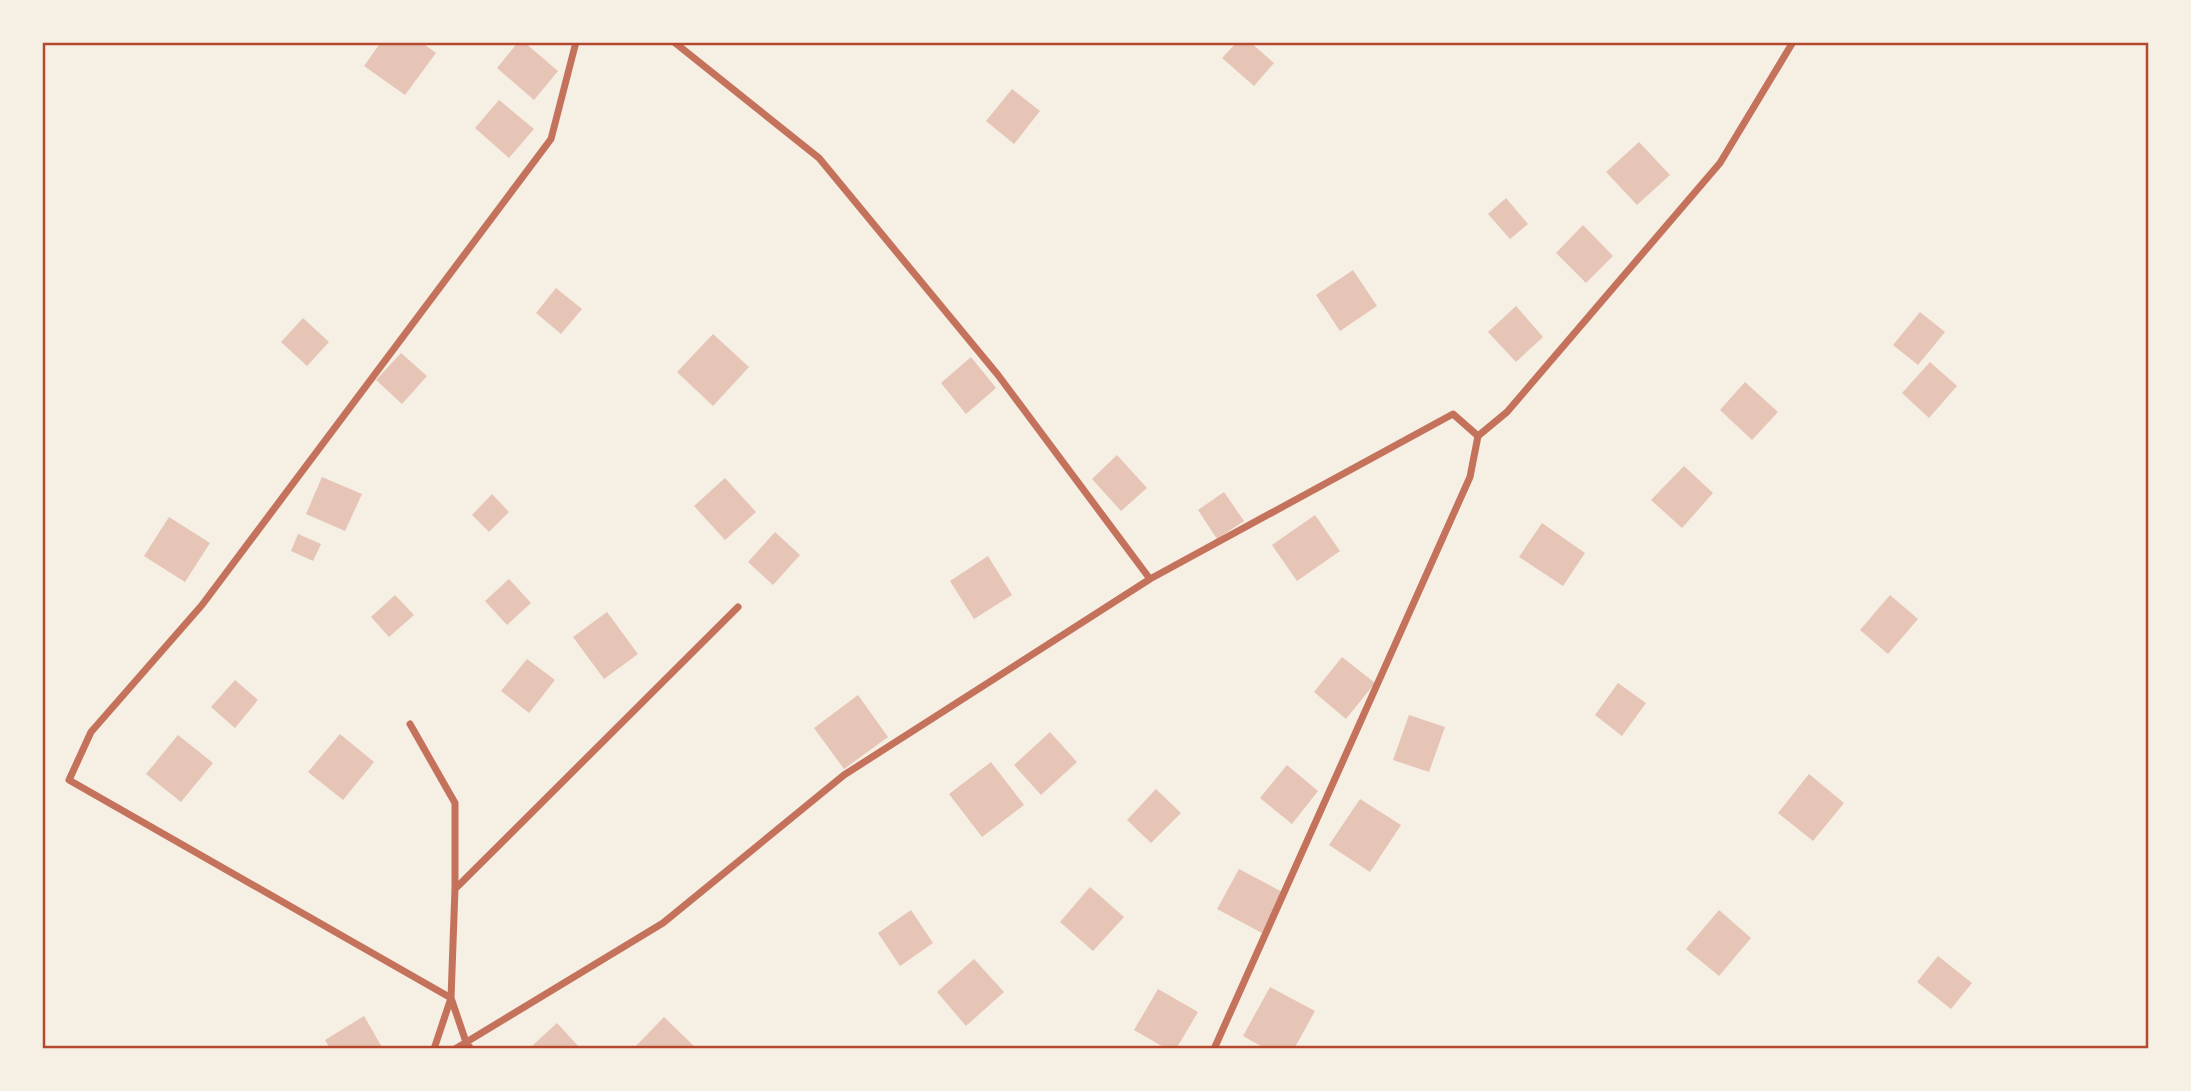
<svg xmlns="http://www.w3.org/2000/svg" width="2191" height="1091" viewBox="0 0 2191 1091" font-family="Poppins,sans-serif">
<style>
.building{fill:#e6c5b7}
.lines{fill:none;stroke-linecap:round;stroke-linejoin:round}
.minor{stroke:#c5725c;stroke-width:7}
.neatline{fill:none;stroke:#b5482f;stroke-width:2.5}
</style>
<rect width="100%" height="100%" fill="#f6efe4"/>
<path class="building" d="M381 42H421L436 53 405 95 364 66Z
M518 42H524L558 71 534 100 497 68Z
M1237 42H1250L1274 63 1254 86 1222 58Z
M1012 89 1040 111 1014 144 986 121Z
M499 100 534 129 509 158 475 128Z
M1639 142 1670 175 1637 205 1606 172Z
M1506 198 1528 224 1510 239 1488 214Z
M1583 225 1613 256 1586 283 1556 253Z
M1353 270 1377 306 1340 331 1316 295Z
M556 288 582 309 561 334 536 313Z
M1516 306 1543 337 1516 362 1488 332Z
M1920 312 1945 332 1918 365 1893 345Z
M303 318 329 342 307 366 281 342Z
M713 334 749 367 713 406 677 372Z
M401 353 427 376 402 404 376 380Z
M971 357 996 388 966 414 941 383Z
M1930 362 1957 386 1929 418 1902 393Z
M1745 382 1778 412 1752 440 1720 410Z
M1117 455 1147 488 1121 511 1092 479Z
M1684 466 1713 493 1682 528 1651 500Z
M322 477 362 494 345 531 306 514Z
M725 478 756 512 725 540 694 506Z
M1224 492 1244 521 1217 539 1198 510Z
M492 494 509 512 489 532 472 515Z
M1315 515 1340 551 1297 581 1272 545Z
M169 517 210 543 185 582 144 556Z
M1542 523 1585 553 1563 586 1519 557Z
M775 532 800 555 773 585 748 562Z
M298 534 321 544 313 561 291 551Z
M988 556 1012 595 974 619 950 581Z
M509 579 531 603 507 625 485 601Z
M395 595 414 615 389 637 371 617Z
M1890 595 1918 619 1888 654 1860 630Z
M607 612 638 654 604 679 573 637Z
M1342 657 1375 683 1346 719 1314 692Z
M527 659 555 680 529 713 501 691Z
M235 680 258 700 235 728 211 707Z
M1618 683 1646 703 1622 736 1595 715Z
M858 695 888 737 844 769 814 728Z
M1409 715 1445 727 1429 772 1393 760Z
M1050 732 1077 762 1041 795 1014 765Z
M340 734 374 762 343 800 308 772Z
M178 735 213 763 181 802 146 774Z
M991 762 1024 805 982 837 949 794Z
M1287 765 1318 791 1292 824 1260 798Z
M1809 774 1844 803 1813 841 1778 813Z
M1156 789 1181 813 1151 843 1127 820Z
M1360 799 1401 825 1370 872 1329 845Z
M1239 869 1284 893 1262 933 1217 909Z
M1090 887 1124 917 1093 951 1060 922Z
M911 910 933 943 900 966 878 933Z
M1719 910 1751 938 1719 976 1686 949Z
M1938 956 1972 983 1951 1009 1917 982Z
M974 959 1004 992 966 1026 937 992Z
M1270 987 1315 1011 1294 1049H1266L1243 1036Z
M1158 989 1198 1012 1176 1049H1167L1134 1030Z
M364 1016 383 1049H330L325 1040Z
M664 1017 696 1048 695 1049H640L636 1046Z
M557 1023 579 1047 576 1049H536L533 1045Z"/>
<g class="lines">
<path class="minor" d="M674 42 819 158 998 375 1150 579
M1478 436 1507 412 1720 163 1793 42
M410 724 455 803V889L451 998 466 1042 471 1049
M455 889 738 607
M434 1049 451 998 69 780 91 732 202 605 551 139 576 42
M455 1049 663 923 844 775 1150 579 1453 414 1478 436 1470 477 1214 1049"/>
</g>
<rect width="2191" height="1091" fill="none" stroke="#f6efe4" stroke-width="88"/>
<rect x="44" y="44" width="2103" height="1003" class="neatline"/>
</svg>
